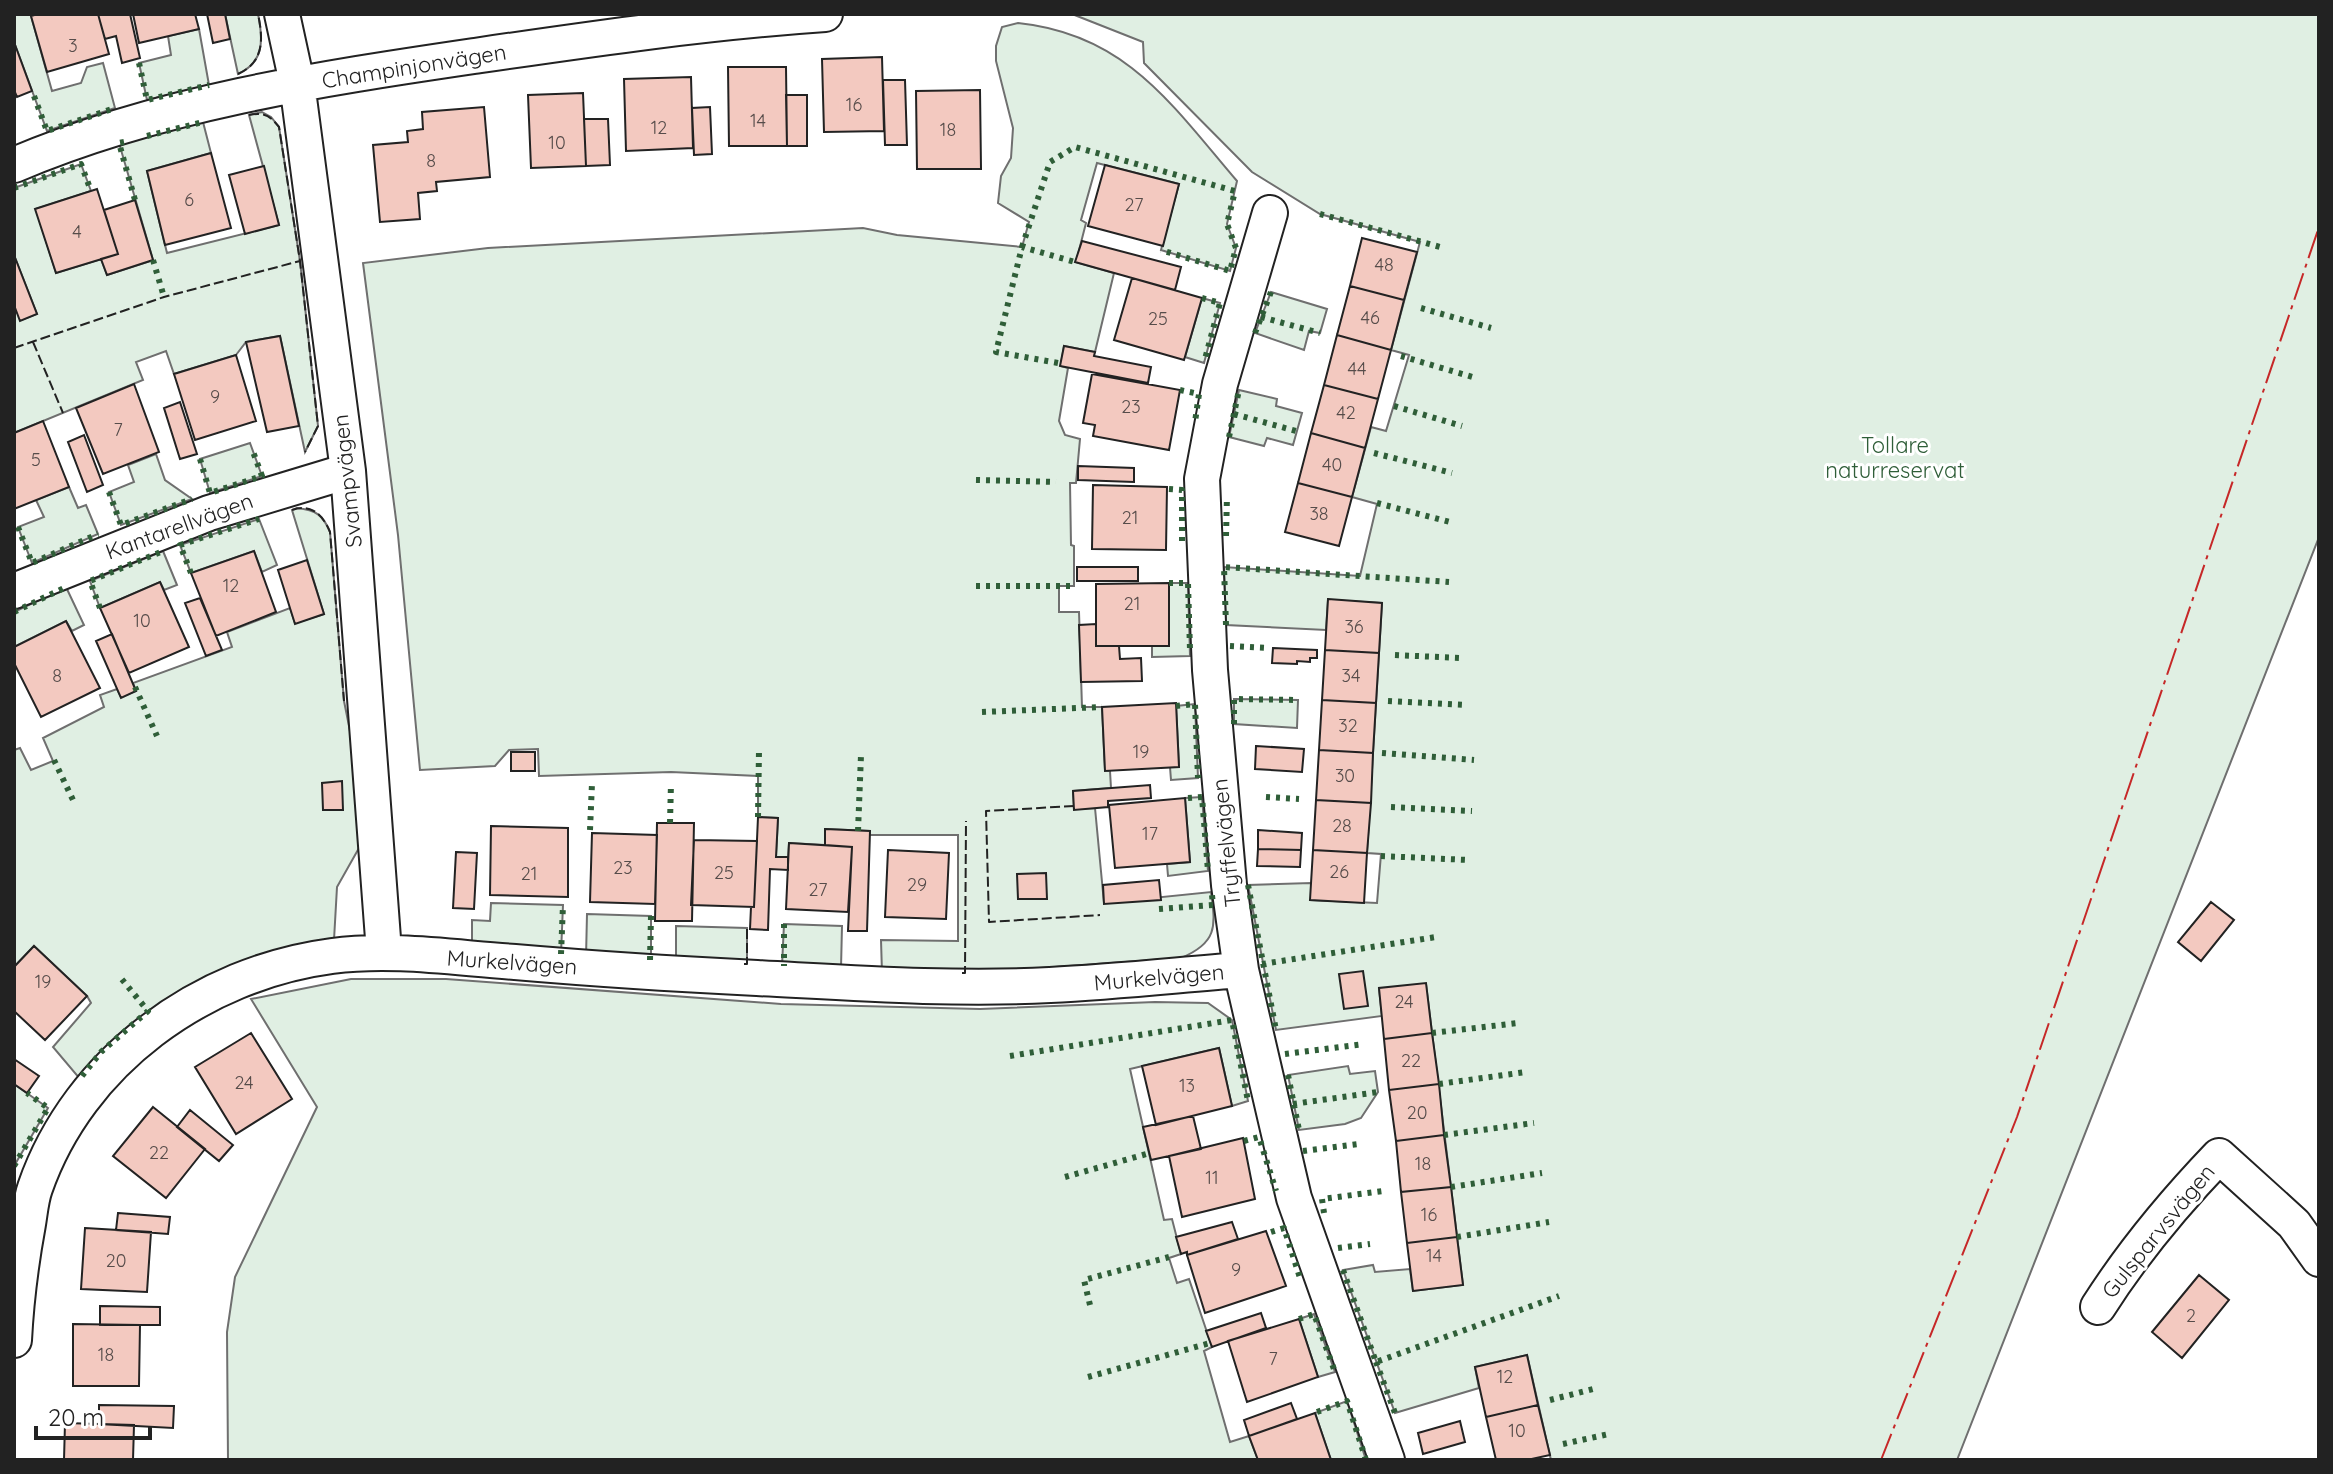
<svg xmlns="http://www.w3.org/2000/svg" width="2333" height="1474" viewBox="0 0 2333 1474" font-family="Quicksand,sans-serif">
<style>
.green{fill:#e0efe3;stroke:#6f6f6f;stroke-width:2}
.building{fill:#f3c9c0;stroke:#222;stroke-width:2}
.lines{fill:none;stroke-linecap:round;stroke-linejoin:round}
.minor-casing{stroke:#222;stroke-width:38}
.minor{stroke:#fff;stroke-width:34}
.hedge{stroke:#2f5e38;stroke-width:6;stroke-dasharray:4 6;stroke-linecap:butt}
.fence{stroke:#222;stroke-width:2;stroke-dasharray:10 4;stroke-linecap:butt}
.power{stroke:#c62828;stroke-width:2;stroke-dasharray:28 6 4 6;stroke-linecap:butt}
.labels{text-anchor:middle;stroke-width:6;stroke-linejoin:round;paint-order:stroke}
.number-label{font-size:18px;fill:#564c4a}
.street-label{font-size:22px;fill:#222;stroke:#fff}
.park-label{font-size:22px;fill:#2f5e38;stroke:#fff}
</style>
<rect width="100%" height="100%" fill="#fff"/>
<path class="green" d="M14 14H38L31 16 52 91 81 83 87 67 103 63 115 108 47 131 14 42Z
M225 14H258C263 38 265 62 238 74Z
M1072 14H2319V537L1957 1460H1551L1527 1355 1475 1367 1479 1388 1395 1413 1343 1270 1373 1265 1375 1272 1410 1269 1413 1291 1463 1285 1426 984 1379 989 1382 1016 1276 1030 1248 885 1311 883V900L1377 903 1381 854 1367 853 1382 603 1328 600 1326 630 1226 625 1224 567 1360 576 1377 504 1352 497 1371 427 1386 431 1409 355 1391 350 1420 242 1320 214 1252 172 1144 63 1143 42Z
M1018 23C1126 34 1172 105 1237 181L1227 224 1236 248 1230 271 1161 250 1179 184 1097 163 1081 220 1086 223 1076 262 1114 273 1095 352 1064 346 1061 364V366L1068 368 1059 421 1065 435 1080 439 1076 483H1070L1071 545 1074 546V586H1059V612H1079L1082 707H1102L1105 770 1110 771 1111 788 1073 791 1074 809 1095 808 1104 903 1211 892C1216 927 1217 943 1181 958L958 974 882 973 881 940 958 941V835H870L869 831 826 829 825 845 789 843 788 857H776L778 818 758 817V776L671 772 539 776 538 749 509 750 495 766 420 770 398 535 363 263 488 248 863 228 897 235 1022 247 1029 222 998 203 1001 176 1011 158 1013 128 996 61V46L1002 27Z
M199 29 209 85 147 100 139 63 171 55 168 36Z
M262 112 271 117 279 127 300 261 318 426 305 452 280 336 246 342 236 355 174 374 166 351 136 362 143 380 14 433V305L21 320 37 314 14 255V188L81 164 91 191 36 209 56 273 101 259 107 275 153 260 119 143 203 122 211 153 147 171 167 253 279 225 249 115Z
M1271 292 1327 309 1320 333 1309 331 1304 350 1255 333Z
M1202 298 1220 303 1204 363 1185 357Z
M1239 390 1277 399 1276 406 1302 413 1293 445 1267 438 1264 446 1229 437Z
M250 443 262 476 210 493 200 459Z
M156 454 165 480 192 499 121 525 109 492 134 482 128 465Z
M69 487 78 508 86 505 98 534 32 563 18 527 44 517 36 500Z
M297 508C316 510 323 515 330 532L344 701 354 751 359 848 337 887 334 940 235 966 148 1011 101 1052 80 1079 53 1047 91 1003 87 996 34 946 14 967V750L20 748 31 770 53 761 43 738 104 707 100 695 117 689 121 697 136 691 133 683 232 647 227 632 290 608 295 623 324 614 292 510Z
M259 519 277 565 262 572 254 551 191 573 180 545Z
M163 551 177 585 164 590 160 582 100 608 90 581Z
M1169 583H1188L1190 656 1152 657V646L1169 645Z
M66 587 84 625 72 631 66 621 14 647V612Z
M1234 699 1298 700 1297 728 1234 724Z
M1195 704 1198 778 1171 780 1170 767 1179 766 1176 706Z
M1202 797 1208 871 1168 876 1167 864 1190 862 1185 798Z
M491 903 563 905 561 954 472 952V920L490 921Z
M587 914 651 916V960L586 957Z
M784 924 842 926 841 968 782 966Z
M676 926 747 928V964L676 961Z
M351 979H446L781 1004 980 1009 1155 1002 1208 1003 1232 1020 1248 1101 1232 1106 1219 1048 1130 1069 1164 1220 1172 1219 1181 1254 1169 1258 1177 1283 1189 1279 1212 1347 1204 1351 1230 1442 1249 1436 1258 1460H228L227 1332 235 1277 317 1107 251 999Z
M1348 1066 1350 1074 1375 1071 1378 1092 1361 1118 1345 1124 1299 1130 1288 1075Z
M14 1084 48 1108 14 1166Z
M1314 1314 1335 1372 1318 1377 1299 1319Z
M1347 1401 1366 1460H1331L1315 1413Z"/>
<path class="building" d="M38 14H98L109 54 47 72 31 16Z
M98 14H130L140 58 122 63 116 36 105 39Z
M133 14H195L199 29 139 43Z
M207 14H225L230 39 213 43Z
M14 42 32 91 17 97 14 90Z
M882 57 884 131 824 132 822 59Z
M728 67H786L787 146H729Z
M691 77 693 148 626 151 624 79Z
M883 80H905L907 145H885Z
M980 90 981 169H917L916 91Z
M583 93 586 166 531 168 528 95Z
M786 95H807V146H787Z
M484 107 490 177 436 182 437 191 418 193 420 219 380 222 373 145 408 142 407 131 423 129 422 112Z
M710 107 712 154 694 155 692 108Z
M584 119H608L610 165 586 166Z
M211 153 231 228 165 245 147 171Z
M1105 165 1179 184 1163 246 1088 226Z
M264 166 279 225 245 234 229 175Z
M97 189 118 254 56 273 35 209Z
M135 200 153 260 107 275 101 259 118 254 104 210Z
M1362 238 1417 252 1404 300 1350 286Z
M1082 241 1181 267 1175 290 1075 262Z
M14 255 37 314 20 321 14 305Z
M1132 278 1202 298 1184 360 1114 340Z
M1350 286 1404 300 1391 350 1337 335Z
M1337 335 1391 350 1378 399 1324 385Z
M280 336 299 426 267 432 246 342Z
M1064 346 1095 352 1094 356 1151 367 1148 383 1060 366Z
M236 355 256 421 195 440 174 374Z
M1092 374 1180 390 1169 450 1093 436 1095 425 1083 423Z
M134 384 159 452 103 474 76 408Z
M1324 385 1378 399 1365 448 1311 433Z
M180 402 197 454 180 459 164 408Z
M43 421 69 487 14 509V433Z
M1311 433 1365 448 1352 497 1298 483Z
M84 435 103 485 87 492 68 442Z
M1078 466 1134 468V482L1078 480Z
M1298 483 1352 497 1339 546 1285 532Z
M1093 485 1167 487 1166 550 1092 549Z
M254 551 276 612 216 636 191 573Z
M307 560 324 614 295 624 278 570Z
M1077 567H1138V581H1077Z
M160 582 189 647 129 673 100 608Z
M1169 583V646H1096V584Z
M200 598 222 650 206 656 185 603Z
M1328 599 1382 603 1379 653 1325 650Z
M66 621 100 688 41 717 14 663V647Z
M1096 624V646H1119L1120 659 1141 658 1142 681 1081 682 1079 625Z
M112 634 136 691 121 698 96 641Z
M1273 648 1317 650V658H1310V662L1297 661V664L1272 663Z
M1325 650 1379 653 1376 703 1322 700Z
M1322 700 1376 703 1373 753 1319 750Z
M1176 703 1179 767 1105 771 1102 707Z
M1256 746 1304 749 1302 772 1255 769Z
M1319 750 1373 753 1371 803 1316 800Z
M511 752H535V771H511Z
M342 781 343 810H323L322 783Z
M1150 785 1151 798 1108 801V807L1074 810 1073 791Z
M1185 798 1190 862 1115 868 1109 805Z
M1316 800 1371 803 1367 853 1313 850Z
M758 817 778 818 776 857H788V870L770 869 768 930 750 929 751 907H754Z
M657 823H694L692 921H655Z
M491 826 568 828V897L490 895Z
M825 829 870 831 867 931H848L852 847 825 845Z
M1258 830 1302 833 1301 850 1258 849Z
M592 833 657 835 655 904 590 902Z
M694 840 757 841 754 907 691 905Z
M789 843 852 847 848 912 786 909Z
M1258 849 1301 850 1300 867 1257 866Z
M888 850 949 853 946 919 885 917Z
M1313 850 1367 853 1364 903 1310 900Z
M456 852 477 853 474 909 453 908Z
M1046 873 1047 899H1018L1017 874Z
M1159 880 1161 900 1104 904 1103 885Z
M2211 902 2234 920 2201 961 2178 942Z
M34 946 87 996 45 1040 14 1011V967Z
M1363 971 1368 1006 1344 1009 1339 974Z
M1426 983 1432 1033 1384 1039 1379 988Z
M251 1033 292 1099 236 1134 195 1067Z
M1432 1033 1439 1084 1389 1090 1384 1039Z
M1219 1048 1232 1106 1156 1125 1142 1066Z
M14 1059 39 1076 27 1093 14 1084Z
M1439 1084 1444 1135 1396 1141 1389 1090Z
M153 1107 205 1149 166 1198 113 1156Z
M190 1110 233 1145 219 1161 177 1127Z
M1193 1116 1201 1149 1151 1160 1143 1127Z
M1444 1135 1451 1187 1401 1192 1396 1141Z
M1243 1138 1255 1199 1182 1217 1169 1156Z
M1451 1187 1457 1237 1407 1243 1401 1192Z
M118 1213 170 1217 168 1234 116 1230Z
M1232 1222 1238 1239 1187 1255V1252L1181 1254 1176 1237Z
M85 1228 151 1232 147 1292 81 1289Z
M1266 1231 1286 1286 1205 1313 1187 1255Z
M1457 1237 1463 1285 1413 1291 1407 1243Z
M2199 1275 2229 1300 2182 1358 2152 1332Z
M100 1306 160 1307V1325H100Z
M1261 1313 1266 1328 1212 1347 1206 1331Z
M1299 1319 1318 1377 1247 1402 1228 1341Z
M73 1324 140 1325 139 1386H73Z
M1527 1355 1538 1405 1486 1417 1475 1367Z
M1291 1403 1297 1419 1249 1436 1244 1420Z
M99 1405 174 1406 173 1428 99 1424Z
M1538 1405 1550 1455 1527 1460H1496L1486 1417Z
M1315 1413 1331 1460H1258L1249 1436Z
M1460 1421 1465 1442 1423 1454 1418 1433Z
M65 1423 134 1425 133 1460H64Z"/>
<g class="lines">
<defs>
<path id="minor" d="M282 14 297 83 348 471 384 952
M14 165C160 103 318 79 474 56 591 39 707 22 825 14
M1270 213 1220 384 1202 479 1210 670 1229 885 1241 970 1294 1198 1387 1460
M14 591 209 513 348 471
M2098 1307C2133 1252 2174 1203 2219 1156L2294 1224 2319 1259
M14 1340C16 1302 21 1262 28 1224 30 1212 31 1199 35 1188 79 1061 202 973 332 956 392 948 455 958 515 962 596 969 676 974 757 978 854 983 953 990 1050 985 1114 982 1177 975 1241 970"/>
</defs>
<use href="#minor" class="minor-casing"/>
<use href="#minor" class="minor"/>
<path class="hedge" d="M139 63 147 100 209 85
M34 96 47 131 115 108
M147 136 203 122
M124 142 119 143 135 200
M14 188 81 164 91 191
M1320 214 1444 248
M1022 247 1050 162 1075 147 1235 191 1227 224 1236 248 1230 271 1161 250
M153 260 164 297
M1202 298 1220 303 1205 359
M1421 308 1491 328
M1261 317 1320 333
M1255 333 1271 292
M1401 356 1476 378
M1058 363 996 352 1022 247 1075 262
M1180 390 1199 394 1195 422
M1394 406 1462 426
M1234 414 1296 431
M1229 437 1239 390
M1374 453 1452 473
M200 459 210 493 262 476 252 449
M976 480 1056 482
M1169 489 1182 490V545
M109 492 121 525 192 499
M1377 503 1450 522
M18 527 32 563 98 534
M1226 536 1227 496
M191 573 180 545 259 519
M1169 583H1188L1190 650
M976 586H1075
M100 608 90 581 163 551
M14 612 66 587
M1226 625 1224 567 1449 582
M1230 646 1268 648
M1395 655 1460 658
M135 687 157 736
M1388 701 1467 705
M1176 706 1195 704 1198 778
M982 712 1102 707
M1234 724V699L1298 700
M1382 753 1474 760
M54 760 73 800
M1266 797 1299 799
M1188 798 1202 797 1208 871
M1391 807 1472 811
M758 817 759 750
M670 823 671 783
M590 830 592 783
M858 831 861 755
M1381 856 1469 860
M1248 885 1276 1030
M1159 909 1213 905 1212 895
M784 924V966
M561 954 563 905
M650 960 651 916
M1262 964 1436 937
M1432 1033 1518 1023
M1285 1054 1364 1044
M1010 1056 1232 1020 1248 1101
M1288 1075 1299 1130
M82 1076 101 1052 148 1011 120 977
M1439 1084 1526 1072
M1293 1104 1378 1092
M1444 1135 1534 1123
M1244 1141 1259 1137 1276 1191
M1303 1151 1358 1144
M14 1166 48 1108 27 1093
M1065 1177 1150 1153
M1451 1187 1542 1173
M1324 1213 1322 1199 1383 1191
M1271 1232 1284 1228 1301 1281
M1457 1237 1549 1222
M1338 1248 1370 1244
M1343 1270 1376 1362 1559 1296
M1090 1305 1084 1280 1169 1257
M1299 1319 1314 1314 1335 1372
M1376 1362 1395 1413
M1088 1377 1210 1343
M1550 1400 1593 1389
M1317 1412 1347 1401 1366 1460
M1563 1444 1609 1434"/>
<path class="fence" d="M238 74C265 62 263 38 258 14
M249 115C265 112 270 116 279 127L300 261 318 426 305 452
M33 342 63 413
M14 348 164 297 300 261
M292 510C311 503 323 515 330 532L344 701
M1074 806 986 811 989 922 1100 915
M744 964H747V928
M962 973H965L966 821"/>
<path class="power" d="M1881 1460 2017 1117 2319 227"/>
</g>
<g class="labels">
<g class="number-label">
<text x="73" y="52">3</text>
<text x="854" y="111">16</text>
<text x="758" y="127">14</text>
<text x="659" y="134">12</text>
<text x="948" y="136">18</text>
<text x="557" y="149">10</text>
<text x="431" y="167">8</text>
<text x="189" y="206">6</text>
<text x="1134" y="211">27</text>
<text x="77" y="238">4</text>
<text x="1384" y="271">48</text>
<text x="1370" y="324">46</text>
<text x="1158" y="325">25</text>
<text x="1357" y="375">44</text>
<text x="215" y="403">9</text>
<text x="1131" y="413">23</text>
<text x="1346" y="419">42</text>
<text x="118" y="436">7</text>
<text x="36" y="466">5</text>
<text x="1332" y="471">40</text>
<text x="1319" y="520">38</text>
<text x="1130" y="524">21</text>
<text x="231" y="592">12</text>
<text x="1132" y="610">21</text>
<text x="142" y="627">10</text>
<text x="1354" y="633">36</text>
<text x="57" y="682">8</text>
<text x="1351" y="682">34</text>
<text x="1348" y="732">32</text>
<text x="1141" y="758">19</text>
<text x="1345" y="782">30</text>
<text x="1342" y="832">28</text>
<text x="1150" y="840">17</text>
<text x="623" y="874">23</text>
<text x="1339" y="878">26</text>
<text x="724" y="879">25</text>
<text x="529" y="880">21</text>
<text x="917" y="891">29</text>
<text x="818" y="896">27</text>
<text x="43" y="988">19</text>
<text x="1404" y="1008">24</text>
<text x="1411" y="1067">22</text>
<text x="244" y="1089">24</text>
<text x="1187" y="1092">13</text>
<text x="1417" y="1119">20</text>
<text x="159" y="1159">22</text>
<text x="1423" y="1170">18</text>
<text x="1212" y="1184">11</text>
<text x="1429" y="1221">16</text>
<text x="1434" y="1262">14</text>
<text x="116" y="1267">20</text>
<text x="1236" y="1276">9</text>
<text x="2191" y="1322">2</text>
<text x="106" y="1361">18</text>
<text x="1273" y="1365">7</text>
<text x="1505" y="1383">12</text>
<text x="1517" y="1437">10</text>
</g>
<g class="street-label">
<text transform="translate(414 66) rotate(-9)" y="8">Champinjonvägen</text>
<text transform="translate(347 481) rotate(-96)" y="8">Svampvägen</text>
<text transform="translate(179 526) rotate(-20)" y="8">Kantarellvägen</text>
<text transform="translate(1226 843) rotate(-96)" y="8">Tryffelvägen</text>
<text transform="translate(512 962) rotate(4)" y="8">Murkelvägen</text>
<text transform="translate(1159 977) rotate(-5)" y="8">Murkelvägen</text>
<text transform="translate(2158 1231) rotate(-51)" y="8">Gulsparvsvägen</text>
</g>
<g class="park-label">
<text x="1895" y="453">Tollare<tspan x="1895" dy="25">naturreservat</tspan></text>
</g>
</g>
<rect width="2333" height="1474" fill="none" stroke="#222222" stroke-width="32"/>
<path d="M36 1426v12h114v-12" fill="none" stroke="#222222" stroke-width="4"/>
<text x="48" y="1426" font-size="24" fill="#222222" stroke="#ffffff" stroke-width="6" paint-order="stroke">20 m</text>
</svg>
